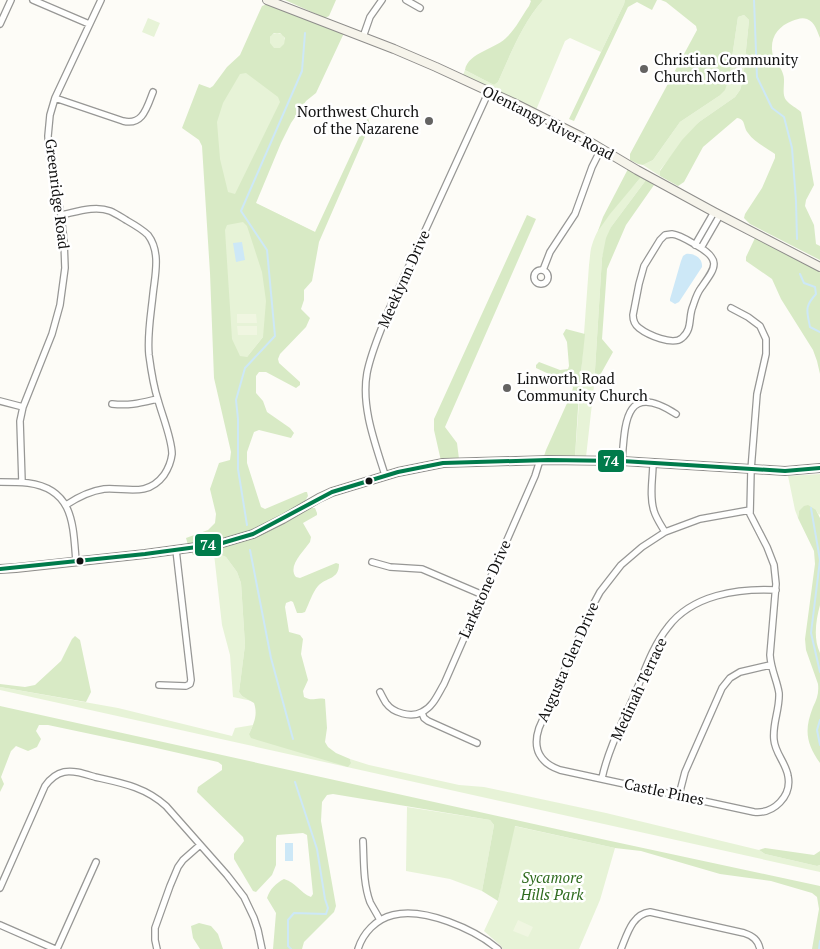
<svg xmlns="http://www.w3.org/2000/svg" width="820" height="949" viewBox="0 0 820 949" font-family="'PT Serif',serif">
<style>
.green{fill:#e7f3d7}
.forest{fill:#d8eac5;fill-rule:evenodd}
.pitch{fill:#f0f6e1}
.water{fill:#cde8f7}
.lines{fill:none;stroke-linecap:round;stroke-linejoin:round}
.stream{stroke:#cde8f7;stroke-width:2}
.minor-casing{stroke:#979795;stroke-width:8}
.secondary-casing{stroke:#8e8d8b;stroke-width:10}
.minor{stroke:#fffffe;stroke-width:5.5}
.secondary{stroke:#f6f4eb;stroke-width:8}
.bus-1-casing{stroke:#fff;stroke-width:8}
.bus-1{stroke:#007b4b;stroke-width:4}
.poi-dot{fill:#646362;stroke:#fff;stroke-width:2}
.bus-dot{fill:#111;stroke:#fff;stroke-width:2}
.labels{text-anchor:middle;stroke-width:5;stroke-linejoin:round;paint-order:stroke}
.poi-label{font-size:15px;fill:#111;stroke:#fff;text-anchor:start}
.street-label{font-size:15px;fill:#111;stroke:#fff}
.park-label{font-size:15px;font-style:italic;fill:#2f6b1f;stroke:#fff}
.line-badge{stroke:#fff;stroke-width:2}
.badge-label{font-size:14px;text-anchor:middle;font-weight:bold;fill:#fff}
</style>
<rect width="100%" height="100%" fill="#fdfcf7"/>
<path class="green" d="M543 0H625L624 4 601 52 570 38 565 41 536 110 463 75 465 70 494 85 498 82C511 53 522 24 543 0Z
M744 15 749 20 743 80 740 90 735 97 699 122 660 170V176L643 165 653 160 680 122 719 96 729 78 738 17Z
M148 18 160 23 154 37 142 32Z
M269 41a8 8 0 1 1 16 0a8 8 0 1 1-16 0Z
M242 64 295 84 245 198 315 232 263 337 247 357 229 372 204 136Z
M641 177 646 180 611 227 602 258 594 386 586 457H575L589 265C590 258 590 251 592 245 600 219 623 198 641 177Z
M820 474V514L819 515 816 510 799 511 798 518 795 510 788 476Z
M214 554H219L226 557 237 572 241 583 245 645 239 692 242 696 252 701 233 697 230 655 222 625Z
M0 687 118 708 232 736 235 728 253 725 249 734 351 763 350 759 369 765 459 785 484 787 606 813 759 850 765 854 817 866 820 865V872L0 690Z
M407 807 490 820 494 825 482 891 450 879 406 871Z
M514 826 615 848 600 900 579 949H503L501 946 484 931 498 901Z"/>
<path class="forest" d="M285 0H336L329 16 325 18Z
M530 0H543C522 24 511 53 498 82L494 85 465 70C468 52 497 49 508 36 516 28 522 16 529 6L531 1Z
M625 0H657L652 10 637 2 628 7 574 121 569 119 624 4Z
M661 0H820V38C817 31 815 22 807 19 802 17 797 19 792 21 779 26 771 36 772 50 772 59 781 66 783 74 786 82 781 93 786 100 790 105 797 108 801 112L814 185 806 200 805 206 814 225 816 244 820 246V260L750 224 744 218 745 214 762 188 775 158V154C767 148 754 142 748 133 743 127 746 119 737 118L703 147 684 182 678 186 660 176V171L682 140 699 122 735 97 740 90 743 80 749 20 744 15 738 17 729 78 725 90 719 96 680 122 653 160 643 165 638 164 630 160V154L697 30 696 26 666 2Z
M267 4 344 33 316 93 306 101 291 123 281 143 256 203 315 232 368 118 370 125 319 242 312 281 304 290V300L301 309 310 318 306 327 280 354 278 359 279 363 300 382V385L296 388 266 372H259L256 376V393L263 401 267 412 290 428 294 433 291 438 259 430 254 432 247 452V463L261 507 265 509 305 492H307L308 496 305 501C291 509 278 517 264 525 240 537 213 541 188 545L186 538 208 530 215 523 216 514 210 489 219 463 230 460 231 452 214 378 210 273 202 146 199 140 182 128 199 84 210 88 213 86 227 67 240 55 262 6ZM274 33H280L285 38 284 44 280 48H274L270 43V37ZM246 73 278 97 280 102 235 194 228 192 220 159 217 122 223 103 240 74ZM243 222 247 226 262 272 266 301 263 337 247 357 240 356 232 339 225 230 227 225Z
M628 169 641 177 610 214 598 231 603 217Z
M646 180 654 185 626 225 607 269 602 339 613 352 594 386 602 258 606 238 611 227Z
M527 215 536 219 445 427 457 443 459 459 441 461 434 430V419Z
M755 238 820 270V374L817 361 813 350 781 299 772 279 746 261V257Z
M566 329 585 334 579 392 575 457 544 456 546 450 572 392 573 387 564 381 536 368V365L539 362 560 370 568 369 569 366 567 342 563 334Z
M808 505 816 510 820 518V605C816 620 813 638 820 653V763C806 743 804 730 813 707 817 699 819 693 818 684L806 650 805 639 815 564 814 551 798 518 799 511 804 506Z
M309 508H315L317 513V515L303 523 311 537 310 542C304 551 287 566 296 577L300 578 336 563 339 564C339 580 326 577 318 586 312 593 309 604 305 612L302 613H297L293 602 291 601 286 603 285 607 289 632 300 635 303 639 301 654 308 680 303 691 304 697C313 702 315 697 325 699L327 728 325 742 328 747 336 753 350 759 351 763 348 767 251 738 249 734C254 723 258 715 254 703L242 696 239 692 245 645 241 583 237 572 226 557 219 554 196 556 192 554 194 551C217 547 240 543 262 534 279 528 294 517 309 508Z
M75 636 80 640 91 692 86 702 0 687V684L25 687 35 685 61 661 72 639Z
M0 706 606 840 820 886V949H812L819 909 817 897 812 893 771 881 720 874 641 851 615 848 515 826 498 901 482 891 494 825 490 820 333 794 327 795 322 802 321 821 336 906 334 912 304 942 302 949H273L276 913 267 898C270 889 276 883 284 879 297 883 300 893 311 897L313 894 307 835 303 833 277 835 276 838V865L272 875 256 892 253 891 234 859V854L244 841 243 837 197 792 198 787 222 770V765L218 762 152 747 48 725H39L36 731 41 739 37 747 28 751 16 746 11 751 1 777 4 784 0 792Z
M765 848 814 855 820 851V865L817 866 765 854 759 850Z
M199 923 211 926 218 934 223 949H200L193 938 191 926Z"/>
<path class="pitch" d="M237 314H256L257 323H237Z
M237 326H257V335H238Z
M518 920 533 927 528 937 513 931Z"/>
<path class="water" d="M242 242 245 260 236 262 233 243Z
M686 254C694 253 703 258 702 267L679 302 675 304 670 301V299L681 261 683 256Z
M285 843H293V861H285Z"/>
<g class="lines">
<path class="stream" d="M754 0 757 77 772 108 784 117 792 148 796 201 797 239
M800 274 804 283 815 287 816 294C804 307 807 311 810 327L820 332
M811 508 820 560 811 633 820 672
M247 525 238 469V419L236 400 245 368 275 336 267 250 241 211 302 71 305 33
M250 550 271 658 293 739
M820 720 817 730 820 745
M291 949 288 946V920L294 913 326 914 328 908 325 899 317 849 295 782
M819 949 820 941"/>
<defs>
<path id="minor" d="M33 0 89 24
M406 0 420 8
M0 24 11 0
M363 37 370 17 382 0
M55 98 123 121C143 126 147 107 153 92
M61 215C76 212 95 205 110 211 115 213 121 217 126 220 133 224 142 229 148 235 161 252 155 275 153 294 151 314 147 335 149 355 151 370 153 385 158 400 162 415 172 439 172 454 171 462 168 469 164 475 147 498 125 487 104 489 90 491 78 497 66 505
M672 234C680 235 689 241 696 245 723 260 715 268 701 288 697 293 695 300 693 306 688 317 693 329 682 338 673 346 648 335 639 328 635 325 633 320 633 315L639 284 644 266 660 240 665 235Z
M695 245 714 212
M701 248 720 215
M534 277a7 7 0 1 1 14 0a7 7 0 1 1-14 0Z
M543 270 550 252 575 214 592 167 601 149
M731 308 748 317 760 326 766 339V354L757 394 751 470 750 514 767 547 774 565 776 584 770 655C771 670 777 680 779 693 780 709 772 724 774 740 775 753 786 763 788 776 792 796 774 814 754 812L560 770C540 763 532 749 539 728L593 605 600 592 621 565 642 547 665 532 700 519 750 510
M0 401 23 407
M112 404C130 406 140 403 157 399
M622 461C625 422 625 381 676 414
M653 463C653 478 649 496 654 511 656 518 661 525 665 532
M385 475C375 443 361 407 367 373 371 352 380 333 387 314L489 91
M0 482C9 482 19 482 28 483 74 489 73 525 76 561
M22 482 20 421 23 407 52 334 60 305 65 268 64 241 61 215 49 152 48 136 50 115 55 98 101 0
M372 562 390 567 422 569 483 595
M159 685 186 686 190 684 191 680 176 550
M380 692C382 696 384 700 386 703 393 713 411 718 422 712 433 707 438 694 444 684L535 476 540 460
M422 713 424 718 428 721 477 743
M602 778C608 750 622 723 634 696 644 673 652 647 668 627 692 595 738 588 776 590
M679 795 685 772 722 688 730 678 740 672 770 665
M363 841C364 861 363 883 370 902 373 908 377 914 380 920
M0 888 45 786C50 779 55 774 64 772 74 770 85 774 95 777 122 783 145 787 166 806L227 875 244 897 254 918 258 930 262 949
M0 925 55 949
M57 949 96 862
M157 949 155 940V928L170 886 178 867 183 860 200 845
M358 949C363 933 376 919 393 915 424 907 474 929 498 949
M621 949C627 935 632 914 650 912L744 933C753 936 758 940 760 949"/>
<path id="secondary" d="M267 0 394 49 436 67 514 103 580 136 637 170 714 212 820 267
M0 569 16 568 145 554 219 544 253 534 283 519 319 498 332 492 398 472 443 463 548 460 622 461 785 471 820 468"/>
</defs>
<use href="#minor" class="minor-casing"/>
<use href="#secondary" class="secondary-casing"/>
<use href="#minor" class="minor"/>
<use href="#secondary" class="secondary"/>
<defs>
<path id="bus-1" d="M0 569 145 554 219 544 253 534 332 492 398 472 443 463 548 460 622 461 785 471 820 468"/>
</defs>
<use href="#bus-1" class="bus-1-casing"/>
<use href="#bus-1" class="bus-1"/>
</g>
<g class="poi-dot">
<circle cx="644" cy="69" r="5"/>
<circle cx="429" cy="121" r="5"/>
<circle cx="507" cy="388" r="5"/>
</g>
<g class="bus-dot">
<circle cx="369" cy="481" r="4.5"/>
<circle cx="80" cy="561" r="4.5"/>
</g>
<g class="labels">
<g class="poi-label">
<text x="654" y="65">Christian Community<tspan x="654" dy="17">Church North</tspan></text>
<text x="419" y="117" text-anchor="end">Northwest Church<tspan x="419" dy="17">of the Nazarene</tspan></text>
<text x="517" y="384">Linworth Road<tspan x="517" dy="17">Community Church</tspan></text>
</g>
<g class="street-label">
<text transform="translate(548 123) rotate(27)" y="5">Olentangy River Road</text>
<text transform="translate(57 194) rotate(83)" y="5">Greenridge Road</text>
<text transform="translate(404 279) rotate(-66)" y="5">Meeklynn Drive</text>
<text transform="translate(485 589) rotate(-66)" y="5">Larkstone Drive</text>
<text transform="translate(568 662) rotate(-66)" y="5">Augusta Glen Drive</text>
<text transform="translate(639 689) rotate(-65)" y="5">Medinah Terrace</text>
<text transform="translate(664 792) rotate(12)" y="5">Castle Pines</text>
</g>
<g class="park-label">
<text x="552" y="883">Sycamore<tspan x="552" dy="17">Hills Park</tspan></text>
</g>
</g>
<g class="line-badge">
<rect x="597" y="449" width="28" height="24" rx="5" fill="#007b4b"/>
<rect x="194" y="533" width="28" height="24" rx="5" fill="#007b4b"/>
</g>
<g class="badge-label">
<text x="611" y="466">74</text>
<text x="208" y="550">74</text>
</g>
</svg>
